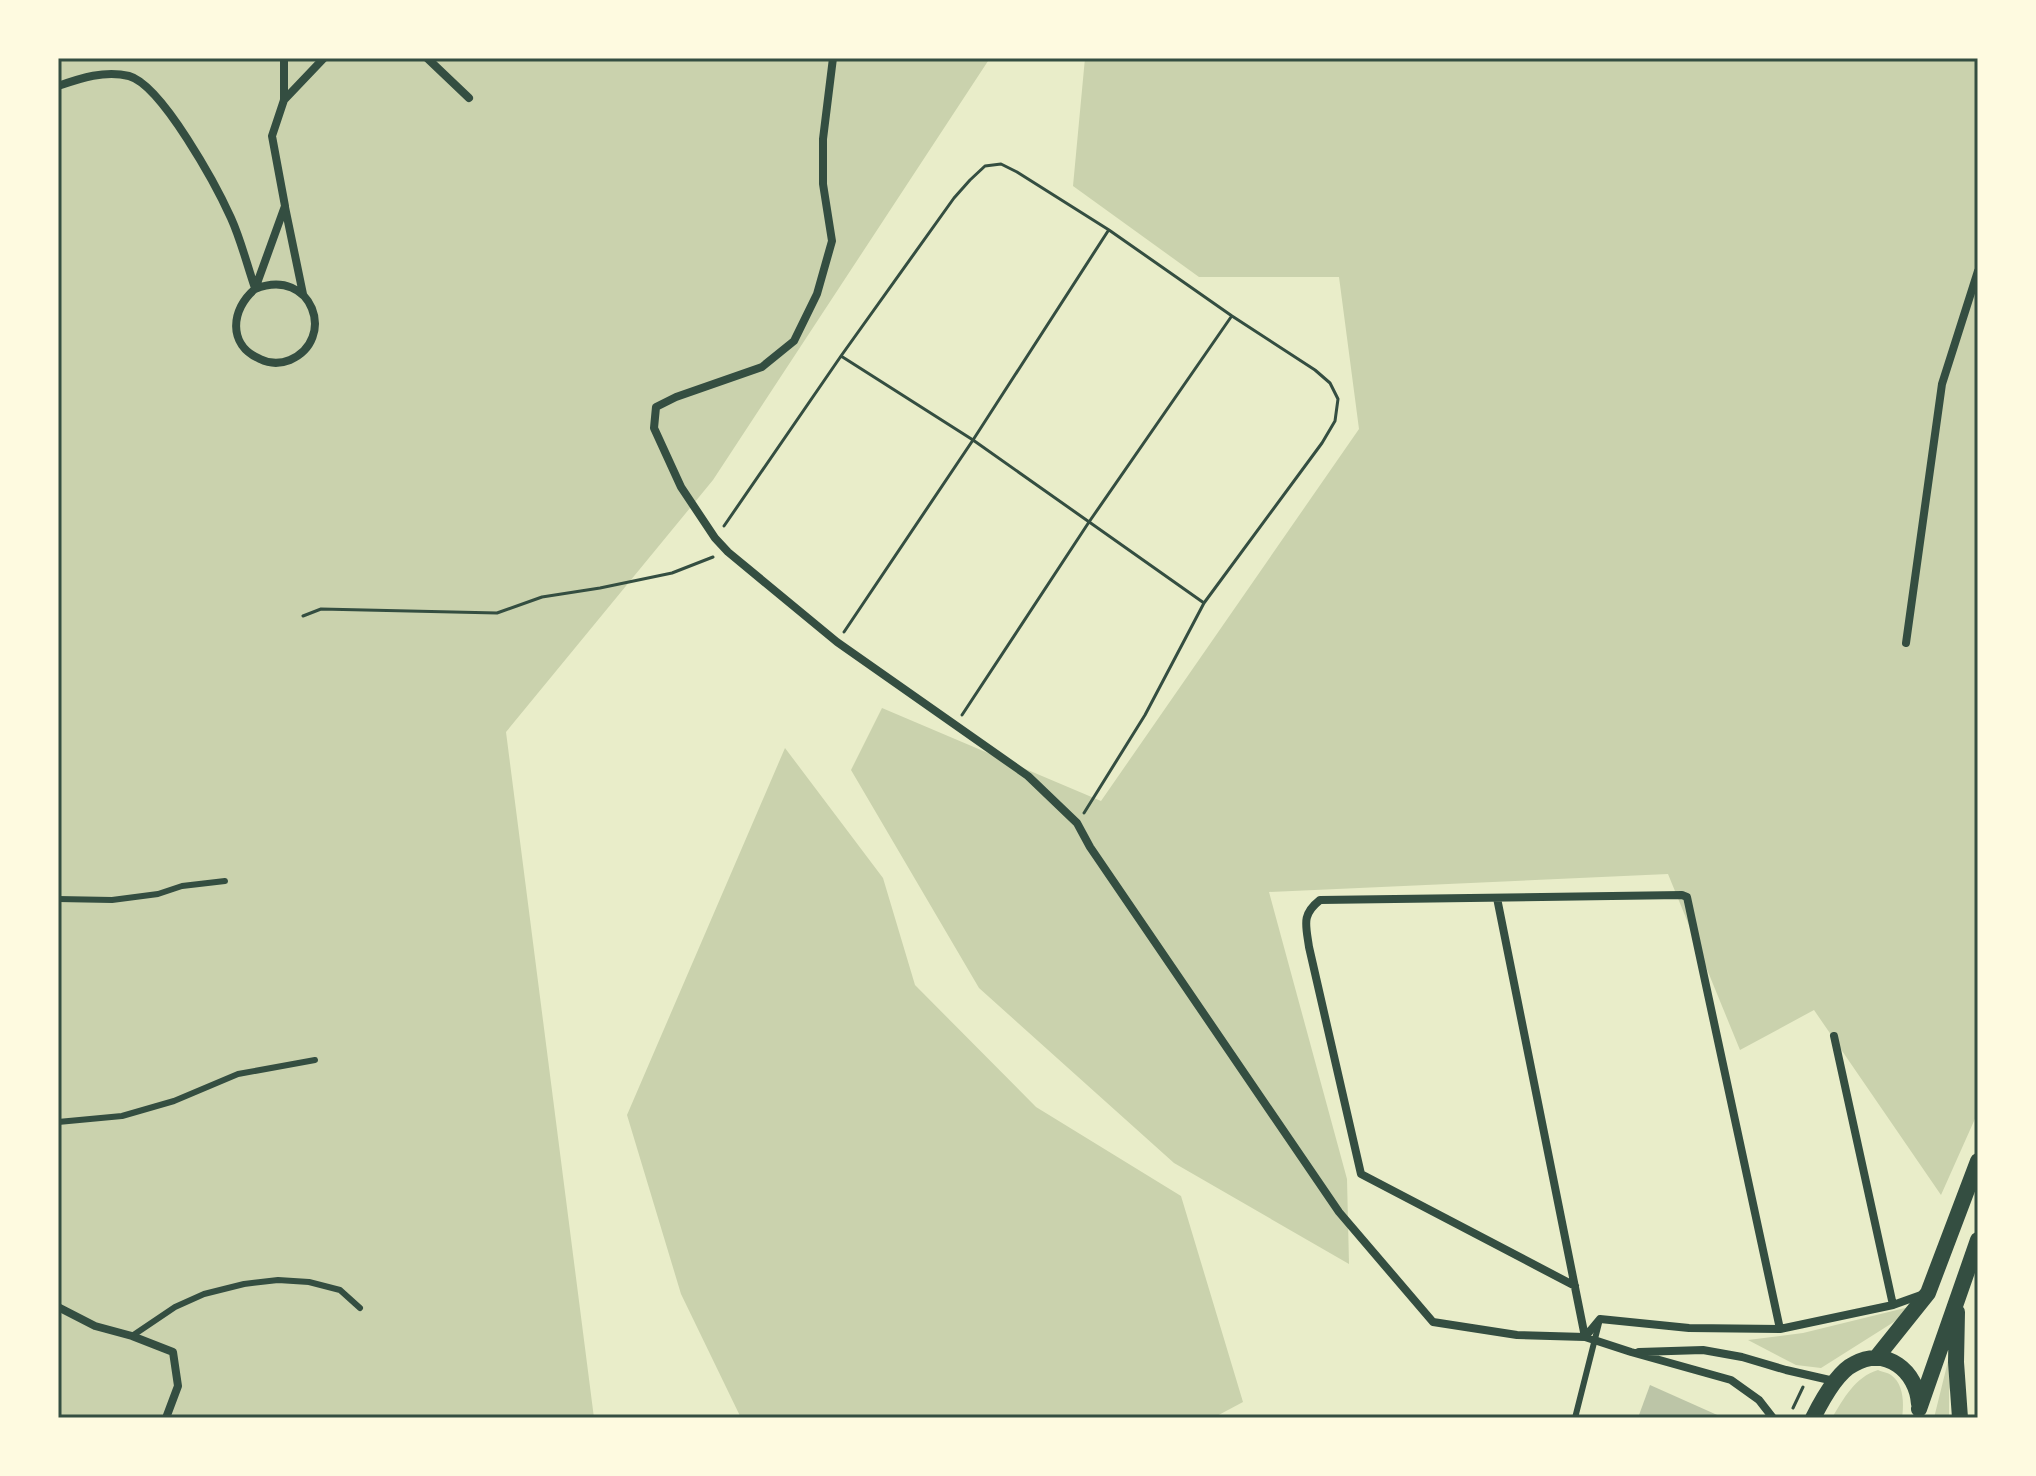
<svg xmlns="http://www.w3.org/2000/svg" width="2036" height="1476" viewBox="0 0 2036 1476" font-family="Rubik,sans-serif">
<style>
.green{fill:#cad2ad}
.building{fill:#bcc5a7}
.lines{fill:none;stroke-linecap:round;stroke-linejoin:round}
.path{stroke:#344e41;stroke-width:3}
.service{stroke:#344e41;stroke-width:6}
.minor{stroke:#344e41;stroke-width:8}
.secondary{stroke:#344e41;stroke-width:16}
.neatline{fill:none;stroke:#344e41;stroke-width:3}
</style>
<rect width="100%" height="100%" fill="#e9edc9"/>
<path class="green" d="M58 58H990L713 480 506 732 594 1418H58Z
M1085 58H1978V1112L1941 1195 1814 1010 1740 1050 1668 874 1269 892 1347 1179 1349 1264 1174 1163 979 988 851 770 882 708 1101 801 1359 429 1339 277H1199L1073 186Z
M785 748 883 878 915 985 1036 1107 1181 1196 1243 1402 1213 1418H741L681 1294 627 1115Z
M1909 1307 1897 1320 1821 1368 1796 1365 1748 1340 1803 1333Z
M1950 1353 1951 1382 1949 1392V1418H1934Z
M1878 1370C1882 1372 1887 1372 1891 1375 1904 1384 1904 1404 1902 1418H1832C1844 1398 1855 1377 1878 1370Z"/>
<path class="building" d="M1650 1385 1724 1418H1640L1639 1415Z"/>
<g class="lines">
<path class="path" d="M841 356 973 440 1204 603
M724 526 841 356 954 198 970 180 985 166 1001 164 1017 172 1109 230 1232 316 1315 370 1330 383 1338 399 1335 421 1322 443 1204 603 1145 715 1084 813
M303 616 321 609 497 613 542 597 600 588 672 573 713 557
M844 632 973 440 1108 231
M962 715 1089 522 1231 317
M1793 1408 1803 1387"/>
<path class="service" d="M58 899 112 900 158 894 182 886 225 881
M58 1122 122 1116 174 1101 238 1074 315 1060
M132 1336 175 1307 204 1294 244 1284 278 1280 309 1282 340 1290 360 1308
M1575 1418 1599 1323"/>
<path class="minor" d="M427 58 469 98
M833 58 823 139V184L832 241 817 294 794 341 762 367 676 397 656 407 654 428 681 487 715 538 728 552 837 642 1028 776 1077 823 1090 847 1339 1212 1433 1322 1517 1335 1585 1337 1600 1319 1689 1328 1780 1329 1893 1305 1921 1295
M58 86C81 78 105 70 129 76 162 85 217 187 231 218 241 240 247 265 255 288
M284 100 324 58
M285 207 303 294
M255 289C313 266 337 340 290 360 280 364 270 364 260 359 227 345 231 309 255 289L285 206 272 136 284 100V58
M1906 643 1942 384 1978 271
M1497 898 1585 1337 1631 1352 1731 1380 1759 1400 1773 1418
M1834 1036 1893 1305
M1575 1286 1361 1174 1309 947C1306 925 1301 915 1320 900L1682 895 1687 897 1780 1329
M58 1307 95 1326 132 1336 173 1352 178 1386 166 1418
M1639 1352 1703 1350 1742 1357 1786 1370 1834 1381"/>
<path class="secondary" d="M1957 1312 1956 1362 1960 1418
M1876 1358 1928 1293 1978 1161
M1919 1409 1978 1240
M1813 1418C1821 1402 1837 1372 1854 1364 1886 1346 1917 1371 1919 1404"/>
</g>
<rect width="2036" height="1476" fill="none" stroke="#fefae0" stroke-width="120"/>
<rect x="60" y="60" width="1916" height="1356" class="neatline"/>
</svg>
